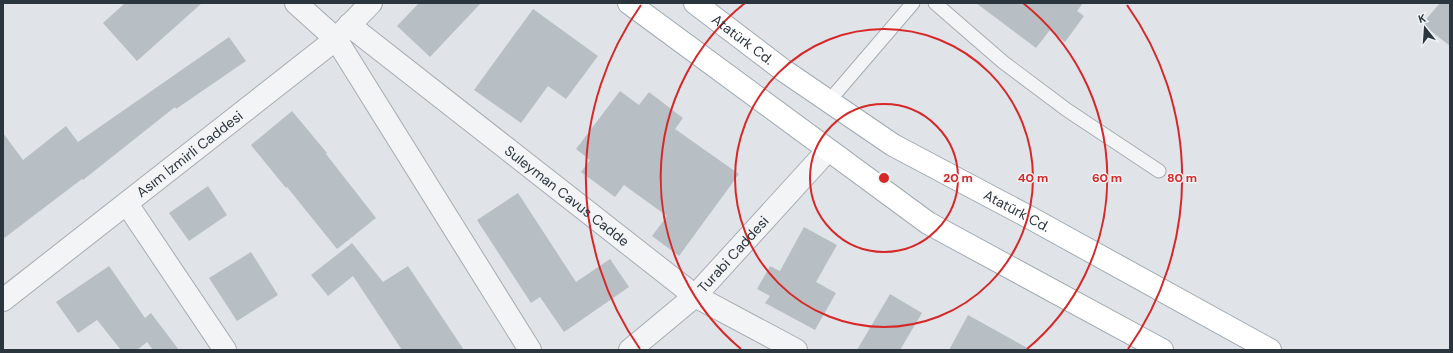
<svg xmlns="http://www.w3.org/2000/svg" width="1453" height="353" viewBox="0 0 1453 353" font-family="'DM Sans',sans-serif">
<style>
.building{fill:#b7bfc4}
.lines{fill:none;stroke-linecap:round;stroke-linejoin:round}
.service-casing{stroke:#a6acb2;stroke-width:15}
.minor-casing{stroke:#a6acb2;stroke-width:24}
.tertiary-casing{stroke:#a6acb2;stroke-width:24}
.primary-casing{stroke:#a0abb2;stroke-width:24}
.service{stroke:#f2f4f6;stroke-width:13}
.minor{stroke:#f2f4f6;stroke-width:22}
.tertiary{stroke:#f2f4f6;stroke-width:22}
.primary{stroke:#fff;stroke-width:22}
.ring{fill:none;stroke:#d62828;stroke-width:2}
.labels{text-anchor:middle;stroke-width:3;stroke-linejoin:round;paint-order:stroke}
.street-label{font-size:14px;fill:#2a353e;stroke:#eff3f5}
.centre{fill:#d62828;stroke:#eff3f5;stroke-width:2}
.ring-label{font-size:12px;text-anchor:middle;font-weight:bold;fill:#d62828;stroke:#eff3f5;stroke-width:3;stroke-linejoin:round;paint-order:stroke}
</style>
<rect width="100%" height="100%" fill="#e0e4e8"/>
<path class="building" d="M125 3H202L137 61 103 23Z
M419 3H481L430 57 397 26Z
M976 3H1083L1077 11 1084 16 1065 42 1050 30 1036 48Z
M1440 3H1450V46L1422 24Z
M533 9 598 56 566 99 548 86 521 123 474 90Z
M229 37 246 61 176 109 175 107 83 180 82 179 3 239V133L23 160 66 126 78 142Z
M620 91 639 105 649 92 683 118 675 129 739 174 679 256 652 236 667 216 624 185 615 197 581 172 590 160 576 149Z
M292 111 327 153 326 154 376 218 337 249 287 187 286 188 251 145Z
M208 186 227 215 189 241 169 213Z
M518 193 576 282 610 259 629 287 564 332 540 297 531 303 477 220Z
M804 227 837 245 816 282 836 293 815 330 765 303 770 296 757 289 770 266 780 271Z
M352 243 383 282 408 266 464 350H402L353 276 328 296 311 275Z
M251 252 278 295 237 321 209 278Z
M109 266 145 318 151 313 179 350H153L147 342 137 350H121L97 320 78 333 56 302Z
M890 294 922 313 900 350H857Z
M968 315 1031 350H949Z"/>
<g class="lines">
<defs>
<path id="service" d="M935 3 1003 62 1067 110 1159 171
M829 101 913 3"/>
<g id="minor">
<path id="s1" d="M349 25 695 296 796 350"/>
<path d="M127 204 225 350"/>
<path id="s2" d="M3 300 336 39 371 3"/>
<path id="s3" d="M630 350 695 296 828 150"/>
</g>
<path id="tertiary" d="M296 3 336 39 530 350"/>
<g id="primary">
<path d="M629 3 928 223 1162 350"/>
<path id="s4" d="M695 3 783 70 893 145 1027 216 1270 350"/>
</g>
</defs>
<use href="#service" class="service-casing"/>
<use href="#minor" class="minor-casing"/>
<use href="#tertiary" class="tertiary-casing"/>
<use href="#primary" class="primary-casing"/>
<use href="#service" class="service"/>
<use href="#minor" class="minor"/>
<use href="#tertiary" class="tertiary"/>
<use href="#primary" class="primary"/>
</g>
<g class="ring">
<circle cx="884" cy="178" r="74"/>
<circle cx="884" cy="178" r="149"/>
<path d="M741 349A223 223 0 0 1 745 3M1023 3A223 223 0 0 1 1027 349"/>
<path d="M640 349A298 298 0 0 1 641 5M1127 5A298 298 0 0 1 1128 349"/>
</g>
<g class="labels">
<g class="street-label">
<text dy="5" stroke="none"><textPath href="#s4" startOffset="60">Atatürk Cd.</textPath></text>
<text dy="5" stroke="none"><textPath href="#s2" startOffset="237">Asım İzmirli Caddesi</textPath></text>
<text dy="5" stroke="none"><textPath href="#s1" startOffset="277">Suleyman Cavus Cadde</textPath></text>
<text dy="5" stroke="none"><textPath href="#s4" startOffset="384">Atatürk Cd.</textPath></text>
<text dy="5" stroke="none"><textPath href="#s3" startOffset="141">Turabi Caddesi</textPath></text>
</g>
</g>
<circle cx="884" cy="178" r="6" class="centre"/>
<g class="ring-label">
<text x="958" y="182">20 m</text>
<text x="1033" y="182">40 m</text>
<text x="1107" y="182">60 m</text>
<text x="1182" y="182">80 m</text>
</g>
<rect width="1453" height="353" fill="none" stroke="#2a353e" stroke-width="8"/>
<g transform="translate(1425 28) rotate(343)" stroke="#eff3f5" stroke-width="3" paint-order="stroke">
<path d="M0-3L7 15L0 10L-7 15Z" fill="#2a353e"/>
<text y="-6" font-size="11" font-weight="bold" text-anchor="middle" fill="#2a353e">K</text>
</g>
</svg>
